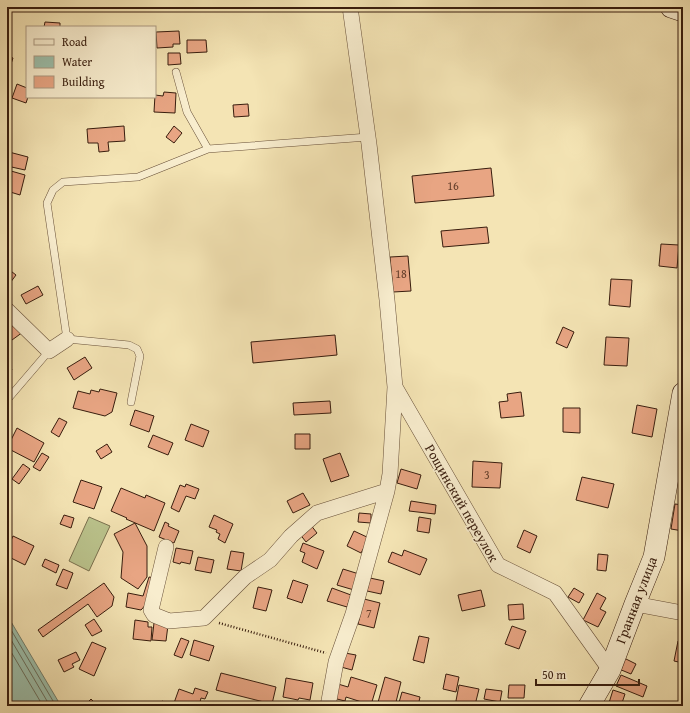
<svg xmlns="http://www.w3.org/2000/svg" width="690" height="713" viewBox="0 0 690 713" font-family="'Gentium Book Plus',serif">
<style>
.green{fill:#bbc48d;stroke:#7a704e}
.water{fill:#9cbfab;stroke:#747e6c}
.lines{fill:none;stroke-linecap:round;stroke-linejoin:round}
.shore{stroke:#6a6e5c;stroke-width:1}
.building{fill:#e8a583;stroke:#381d0e}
.lane-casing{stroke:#674f38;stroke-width:8}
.street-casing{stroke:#674f38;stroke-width:16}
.secondary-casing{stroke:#381d0e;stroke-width:22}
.path{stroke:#381d0e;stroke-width:2.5;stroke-dasharray:1 2;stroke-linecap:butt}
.lane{stroke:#f8edce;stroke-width:7}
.street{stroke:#f8edce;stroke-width:15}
.secondary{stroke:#f8edce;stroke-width:21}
.labels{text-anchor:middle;stroke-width:3;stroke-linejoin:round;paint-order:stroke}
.number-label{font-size:12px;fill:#643f2b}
.street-label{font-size:14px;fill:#381d0e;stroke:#f8edce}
</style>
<rect width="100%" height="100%" fill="#f4e4b4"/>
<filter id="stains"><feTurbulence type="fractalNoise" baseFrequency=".005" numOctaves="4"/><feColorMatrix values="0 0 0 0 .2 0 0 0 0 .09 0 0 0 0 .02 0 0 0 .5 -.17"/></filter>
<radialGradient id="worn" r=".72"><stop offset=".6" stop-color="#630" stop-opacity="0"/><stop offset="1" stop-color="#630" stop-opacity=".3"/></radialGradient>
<path class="green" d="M89 517 110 526 89 571 69 561Z"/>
<path class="water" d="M7 615 61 706H7Z"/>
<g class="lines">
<path class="shore" d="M7 623 56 706
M7 633 50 706
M7 645 43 706"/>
</g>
<path class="building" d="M45 22 60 23V27H44Z
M179 31 180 44H173V47L157 48 156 32Z
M187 40H206L207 52 187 53Z
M168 53H180L181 64 168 65Z
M7 56 13 58 11 64 7 63Z
M17 84 27 88V97H28L26 103 12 98Z
M164 92 176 93 175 113 154 112 155 95 163 96Z
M248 104 249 116 234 117 233 105Z
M124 126 125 141 108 142 109 151 99 152 98 143H88L87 129Z
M174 126 182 133 174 143 166 137Z
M9 152 28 157 25 170 7 166Z
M491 168 494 196 415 203 412 176Z
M11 171 25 175 20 195 7 191V185Z
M487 227 489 243 443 247 441 231Z
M661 244 679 245 677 268 659 266Z
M408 256 411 291 393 292 390 257Z
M7 268 16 275 7 287Z
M611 279 632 280 630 307 609 305Z
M38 286 43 295 26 304 21 295Z
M16 323 23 332 12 340 7 334V330Z
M563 327 574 332 567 348 556 343Z
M335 335 337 355 253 363 251 342Z
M606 337 629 338 627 366 604 365Z
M85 357 92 368 74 380 67 368Z
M7 360 12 370 7 373Z
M100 389 117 393 112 412 105 416 73 408 78 391 90 394 91 390 99 392Z
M521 392 524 416 501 418 499 402 508 401 507 394Z
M330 401 331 413 294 415 293 403Z
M637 405 657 409 652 437 632 433Z
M563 408H580V433L563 432Z
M135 410 154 416 149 432 130 425Z
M59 418 67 422 59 437 51 432Z
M191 424 209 431 203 447 185 440Z
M17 428 44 443 34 462 7 448Z
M295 434H310V449H295Z
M153 435 173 443 168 455 148 447Z
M107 444 112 452 101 459 96 451Z
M42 453 49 457 40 471 33 467Z
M340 453 349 476 331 482 323 459Z
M473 461 502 463 500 488 472 487Z
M23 464 30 469 19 484 12 479Z
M401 469 421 475 417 489 397 483Z
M582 477 614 484 608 508 576 500Z
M81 480 102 487 94 509 73 502Z
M186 484 199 489 195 499 186 496 179 512 171 508 180 485 185 487Z
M121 488 145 498 146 495 165 503 154 531 126 519 127 518 111 511Z
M303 493 310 505 293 513 287 501Z
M411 501 436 505 435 514 409 511Z
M675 504 683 505V531L671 529Z
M359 513 371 514V523L358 522Z
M64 515 74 518 71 528 60 524Z
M214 515 233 524 225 543 218 539 220 534 216 532 217 530 209 527Z
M419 517 431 519 429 533 417 531Z
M165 522 169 524 168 526 179 531 174 543 159 537Z
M135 523 147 546V577L138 589 121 578 123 552 114 534Z
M310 524 317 533 306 542 299 533Z
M524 530 537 536 530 553 517 547Z
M354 531 369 538 361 553 347 546Z
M13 536 34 546 25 565 7 556V549Z
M303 543 324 551 317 569 302 562 305 553 300 551Z
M176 548 193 551 190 564 181 562 180 564 173 562Z
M404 550 427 559 420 575 388 562 392 552 402 556Z
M231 551 244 553 241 571 227 569Z
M598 554 608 555 606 571 597 570Z
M198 557 214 560 211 573 195 570Z
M45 559 59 565 56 573 42 566Z
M63 569 73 573 67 589 56 585Z
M343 569 359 574 354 590 337 585Z
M149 577 155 578 150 600 141 610 126 607 128 593 143 596Z
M370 578 384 581 381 594 367 591Z
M293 580 308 585 302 603 287 598Z
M104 583 114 597 112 606 97 617 88 604 43 637 38 630Z
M258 587 272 590 266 611 253 608Z
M332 588 351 595 347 607 327 601Z
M574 588 584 594 579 603 568 597Z
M481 590 485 606 462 611 458 595Z
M597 593 606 598 600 609 606 612 598 627 583 620Z
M364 599 380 603 374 628 358 624Z
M523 604 524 619 509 620 508 605Z
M94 619 102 631 92 636 85 625Z
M135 620 148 622V627H152L151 641 133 639Z
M154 623 168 625 166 641 152 640Z
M512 626 526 631 519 649 505 644Z
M419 636 429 638 424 663 413 660Z
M181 638 189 641 182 658 174 655Z
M194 640 214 646 209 661 190 655Z
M678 641 683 642V663L674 661Z
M92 642 106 648 94 676 79 669Z
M76 652 80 660 72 664 74 667 64 672 58 660Z
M345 653 356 655 352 670 341 667Z
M624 658 636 664 631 674 619 669Z
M221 673 276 687 272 704 216 690Z
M446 674 459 677 456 692 443 689Z
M621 675 647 686 643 697 616 686Z
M351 677 377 685 371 705 346 697 345 701 333 698 338 684 348 687Z
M385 677 401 682 395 706H377Z
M286 678 313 683 310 700 299 698 298 700 283 697Z
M459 685 479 689 475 705 467 703 466 706H455Z
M509 685H525L524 698H508Z
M195 688 208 692 205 699 201 698 199 706H185L174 703 179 689 193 694Z
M486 689 502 691 500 702 484 699Z
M613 690 625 694 621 706H608Z
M402 692 420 697 418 706H398Z
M91 699 98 706H84Z
M162 701 175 706H160Z
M510 703H525V706H510Z"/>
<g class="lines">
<defs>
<path id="lane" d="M176 72 187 112 208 149
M7 400 49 351
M131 402 140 356 137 349 129 345 67 339 47 203 53 190 63 182 138 177 208 149 368 137"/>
<path id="street" d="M7 310 49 351 67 339
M395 387 498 565 555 593 610 670
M166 547 151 610 154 615 169 621 204 618 245 577 270 560 291 536 317 513 387 491
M635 604 683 613
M328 706 336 662 353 614 387 491 390 474 395 387 387 300 369 144 350 7"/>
<path id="secondary" d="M671 7 683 11
M589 706 610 670 635 604 654 557 683 393"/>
</defs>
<use href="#lane" class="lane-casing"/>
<use href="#street" class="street-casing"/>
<use href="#secondary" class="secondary-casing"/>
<path class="path" d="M219 623 326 653"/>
<use href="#lane" class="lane"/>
<use href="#street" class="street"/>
<use href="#secondary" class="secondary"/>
</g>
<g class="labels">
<g class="number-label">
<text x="453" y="190">16</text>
<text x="401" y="278">18</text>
<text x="487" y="479">3</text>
<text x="369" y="618">7</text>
</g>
<g class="street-label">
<text transform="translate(462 503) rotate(60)" y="5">Рощинский переулок</text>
<text transform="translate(636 600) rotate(-69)" y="5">Гранная улица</text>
</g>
</g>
<rect width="690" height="713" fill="none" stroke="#f4e4b4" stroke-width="24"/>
<rect x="8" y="8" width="674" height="697" fill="none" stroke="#381d0e" stroke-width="2"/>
<rect x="12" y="12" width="666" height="689" fill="none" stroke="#381d0e"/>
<rect x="26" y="26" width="130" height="72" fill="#f8edce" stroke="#ab9a81"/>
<rect x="34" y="39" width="20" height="6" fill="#f8edce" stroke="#ab9a81"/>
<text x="62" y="46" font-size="12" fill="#381d0e">Road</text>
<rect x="34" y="56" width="20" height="12" fill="#9cbfab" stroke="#ab9a81"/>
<text x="62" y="66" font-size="12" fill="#381d0e">Water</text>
<rect x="34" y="76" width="20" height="12" fill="#e8a583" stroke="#ab9a81"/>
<text x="62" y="86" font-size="12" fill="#381d0e">Building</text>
<path d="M536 679v6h103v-6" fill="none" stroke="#381d0e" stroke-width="2"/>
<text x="542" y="679" font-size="12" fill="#381d0e" stroke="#f8edce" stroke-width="3" paint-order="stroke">50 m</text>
<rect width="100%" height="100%" filter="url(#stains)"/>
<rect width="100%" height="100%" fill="url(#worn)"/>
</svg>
